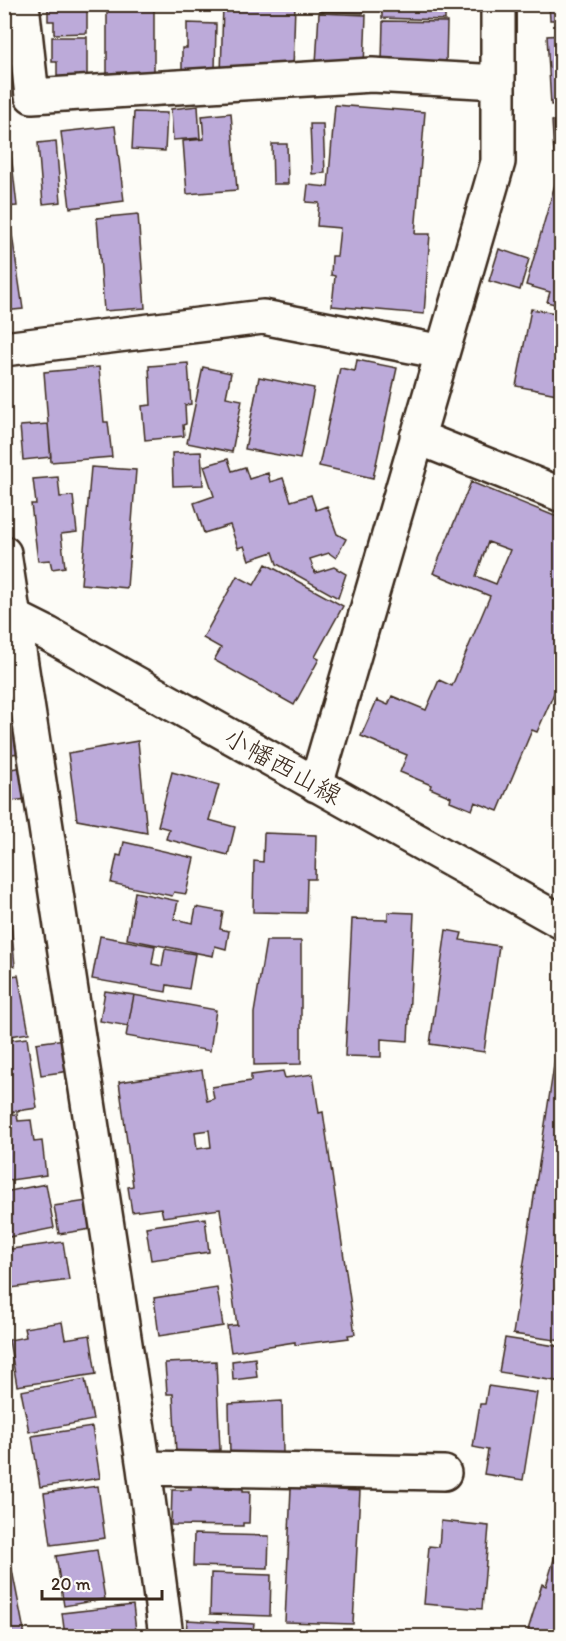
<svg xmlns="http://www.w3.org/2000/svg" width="566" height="1641" viewBox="0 0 566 1641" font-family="Itim,'Klee One',sans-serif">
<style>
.building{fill:#bcaad9;stroke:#3b2a1e;stroke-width:1.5;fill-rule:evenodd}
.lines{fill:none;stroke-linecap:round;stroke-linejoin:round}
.minor-casing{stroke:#3b2a1e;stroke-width:38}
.minor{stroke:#fdfcf7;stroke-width:33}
.labels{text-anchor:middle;stroke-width:4.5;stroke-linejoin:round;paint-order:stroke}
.street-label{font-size:26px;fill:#3b2a1e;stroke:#fdfcf7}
</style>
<rect width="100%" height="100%" fill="#fdfcf7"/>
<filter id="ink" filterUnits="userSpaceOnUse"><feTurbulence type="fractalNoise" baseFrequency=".0167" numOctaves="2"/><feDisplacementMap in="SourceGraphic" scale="12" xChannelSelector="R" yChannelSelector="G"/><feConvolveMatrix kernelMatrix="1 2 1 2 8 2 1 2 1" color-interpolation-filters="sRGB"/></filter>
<g filter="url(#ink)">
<path class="building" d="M48 4H87V33L54 34V21H48Z
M107 4H154V74H107Z
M223 4H295L293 70 221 75Z
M319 4H364L363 13 319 11Z
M382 4H445V20L382 18Z
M549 4H562V20H550Z
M319 13 366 15 364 66 316 64Z
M383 21 447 22 446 64 382 63Z
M187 23 216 24 215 71H182V48H187Z
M562 35V104L551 105 547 36Z
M52 37H87V80H57V62H52Z
M335 105 425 112 415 234H430L424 314 332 306 335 276 331 275 332 256H337L340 228 317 226 319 203 306 202 308 185 328 187Z
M198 106 200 138 173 140 171 109Z
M134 112 167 113 165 151 132 149Z
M231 113 237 190 187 194 183 141 204 139 202 116Z
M552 121H562V154H554Z
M310 124H323L325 173 312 174Z
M115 126 124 201 70 208 61 132Z
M8 127 17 206 4 207V128Z
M56 141 61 202 43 204 38 143Z
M272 144H287L288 184H273Z
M558 174H562V306L547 302 550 292 526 285Z
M138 214 145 308 104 311 97 218Z
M10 221 23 309 4 311V222Z
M499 249 529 259 520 290 489 281Z
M531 309 562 314V395L516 386Z
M357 360 397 368 373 478 319 466 340 368 355 371Z
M188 363 191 404 185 405 186 424 183 425 184 436 145 440 142 406 151 405 149 366Z
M99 367 104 422H108L112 457 51 462 44 372Z
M203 367 231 373 226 397 242 400 232 452 187 443Z
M259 377 314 388 300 459 245 449Z
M48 424 51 457 23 460 20 426Z
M201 452 203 485 173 486 172 453Z
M228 459 232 471 245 467 249 479 268 473 270 482 283 478 291 501 311 495 316 510 327 506 337 534 346 539 336 558 329 553 310 559 315 573 334 567 346 574 338 598 277 564 273 552 249 560 244 546 238 548 230 525 204 533 194 503 214 496 204 466Z
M91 467 136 470 127 588 81 584Z
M58 477 60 497 73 496 77 532 61 534 65 567 52 569 50 560 38 561 31 504H36L33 479Z
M471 482 562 519V675L537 732 532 730 498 811 475 802 472 810 450 801 451 797 430 788 431 785 400 772 407 755 361 736 377 700 388 705 392 696 426 710 439 680 452 686 490 596 433 573ZM488 542 510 550 496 584 476 576Z
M266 564 343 606 315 657 319 659 294 705 214 660 221 648 203 638 237 576 254 585Z
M20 709 28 752 4 755V712Z
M138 741 147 833 77 820 68 753Z
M23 767 27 799 4 802V770Z
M172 772 219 785 209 820 235 827 228 855 166 839 169 829 158 826Z
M264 833 316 835 315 879H307L306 913 253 912 254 861 263 862Z
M124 842 194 858 186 894 174 892 172 896 111 883 117 855 121 856Z
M5 850 10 888 4 889V850Z
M135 892 178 901 174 919 193 923 196 907 223 912 220 929 229 931 226 949 215 946 213 956 127 939Z
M4 901H9L15 966 4 967Z
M388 912 414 913 408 1041 381 1039V1057L345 1056 352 919 388 920Z
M446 930 462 933 460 940 499 946 484 1052 430 1044Z
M100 936 155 946 152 964 162 966 165 949 195 954 189 989 167 985 166 992 92 979Z
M266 941H301V1064L254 1065V1013Z
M18 975 29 1033 4 1037V977Z
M105 991 134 995 128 1026 100 1021Z
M134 995 216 1010 210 1051 126 1036Z
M562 1013V1341L513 1334Z
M27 1038 37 1108 4 1113V1041Z
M65 1039 70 1071 41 1075 36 1043Z
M202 1070 207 1101 214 1099 212 1087 251 1081V1075L283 1071 285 1078 313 1074 319 1113 323 1112 355 1334 348 1335 349 1338 295 1345V1342L231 1352 227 1326 237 1325 220 1209 163 1217 161 1208 132 1212 128 1187 133 1186 119 1082ZM209 1130 211 1147 197 1149 195 1132Z
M17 1114 18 1121 31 1120 34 1142 42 1141 46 1175 4 1181V1115Z
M46 1184 54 1228 4 1238V1192Z
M87 1201 91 1229 59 1234 54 1206Z
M205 1218 209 1252 151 1260 146 1227Z
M63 1242 69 1280 4 1289V1250Z
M217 1288 223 1326 159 1336 154 1298Z
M62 1322 65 1339 90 1335 96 1374 17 1386 9 1340 26 1337 24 1328Z
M505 1338 562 1347V1382L499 1372Z
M255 1358 257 1377 233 1380 232 1361Z
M216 1361 220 1450 176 1453 173 1394H167L165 1363Z
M85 1379 93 1420 29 1432 21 1391Z
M488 1386 537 1393 523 1480 484 1474 488 1450 473 1447 480 1404H485Z
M282 1401 283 1453 230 1455 229 1404Z
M92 1427 100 1478 40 1487 32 1436Z
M98 1486 105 1538 51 1545 44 1493Z
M191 1487 243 1489V1491H250L249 1523H243V1526L171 1525 172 1490H191Z
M291 1488 360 1491 353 1624 285 1622Z
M441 1521 489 1526 482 1609 424 1604 429 1546 439 1547Z
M4 1529 25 1636H4Z
M194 1534 269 1536 268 1568 193 1566Z
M561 1536 562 1636H549L528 1630 542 1584 546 1586Z
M97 1550 105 1599 64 1606 56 1556Z
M211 1573 271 1575 270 1616 210 1614Z
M133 1605 136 1631 127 1633V1636H65L62 1613Z
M187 1620 254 1624 253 1630 267 1631V1636H186Z"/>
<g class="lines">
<defs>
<path id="minor" d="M22 4 32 96 372 75 498 82
M4 349 263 317 442 352
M417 437 562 495
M4 553 144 1468 166 1636
M4 612 48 634 562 922
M316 785 498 162V4
M144 1468 444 1473"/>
</defs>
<use href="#minor" class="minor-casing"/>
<use href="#minor" class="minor"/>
</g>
</g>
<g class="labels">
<g class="street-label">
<text transform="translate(283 766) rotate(29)" y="9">小幡西山線</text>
</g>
</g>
<rect width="566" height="1641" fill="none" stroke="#fdfcf7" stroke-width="24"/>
<rect x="12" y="12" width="542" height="1617" fill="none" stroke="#3b2a1e" stroke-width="2" filter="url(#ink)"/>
<path d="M42 1590v9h120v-9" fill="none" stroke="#3b2a1e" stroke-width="3"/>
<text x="51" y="1590" font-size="18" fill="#3b2a1e" stroke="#fdfcf7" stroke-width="4.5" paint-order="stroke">20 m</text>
</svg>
